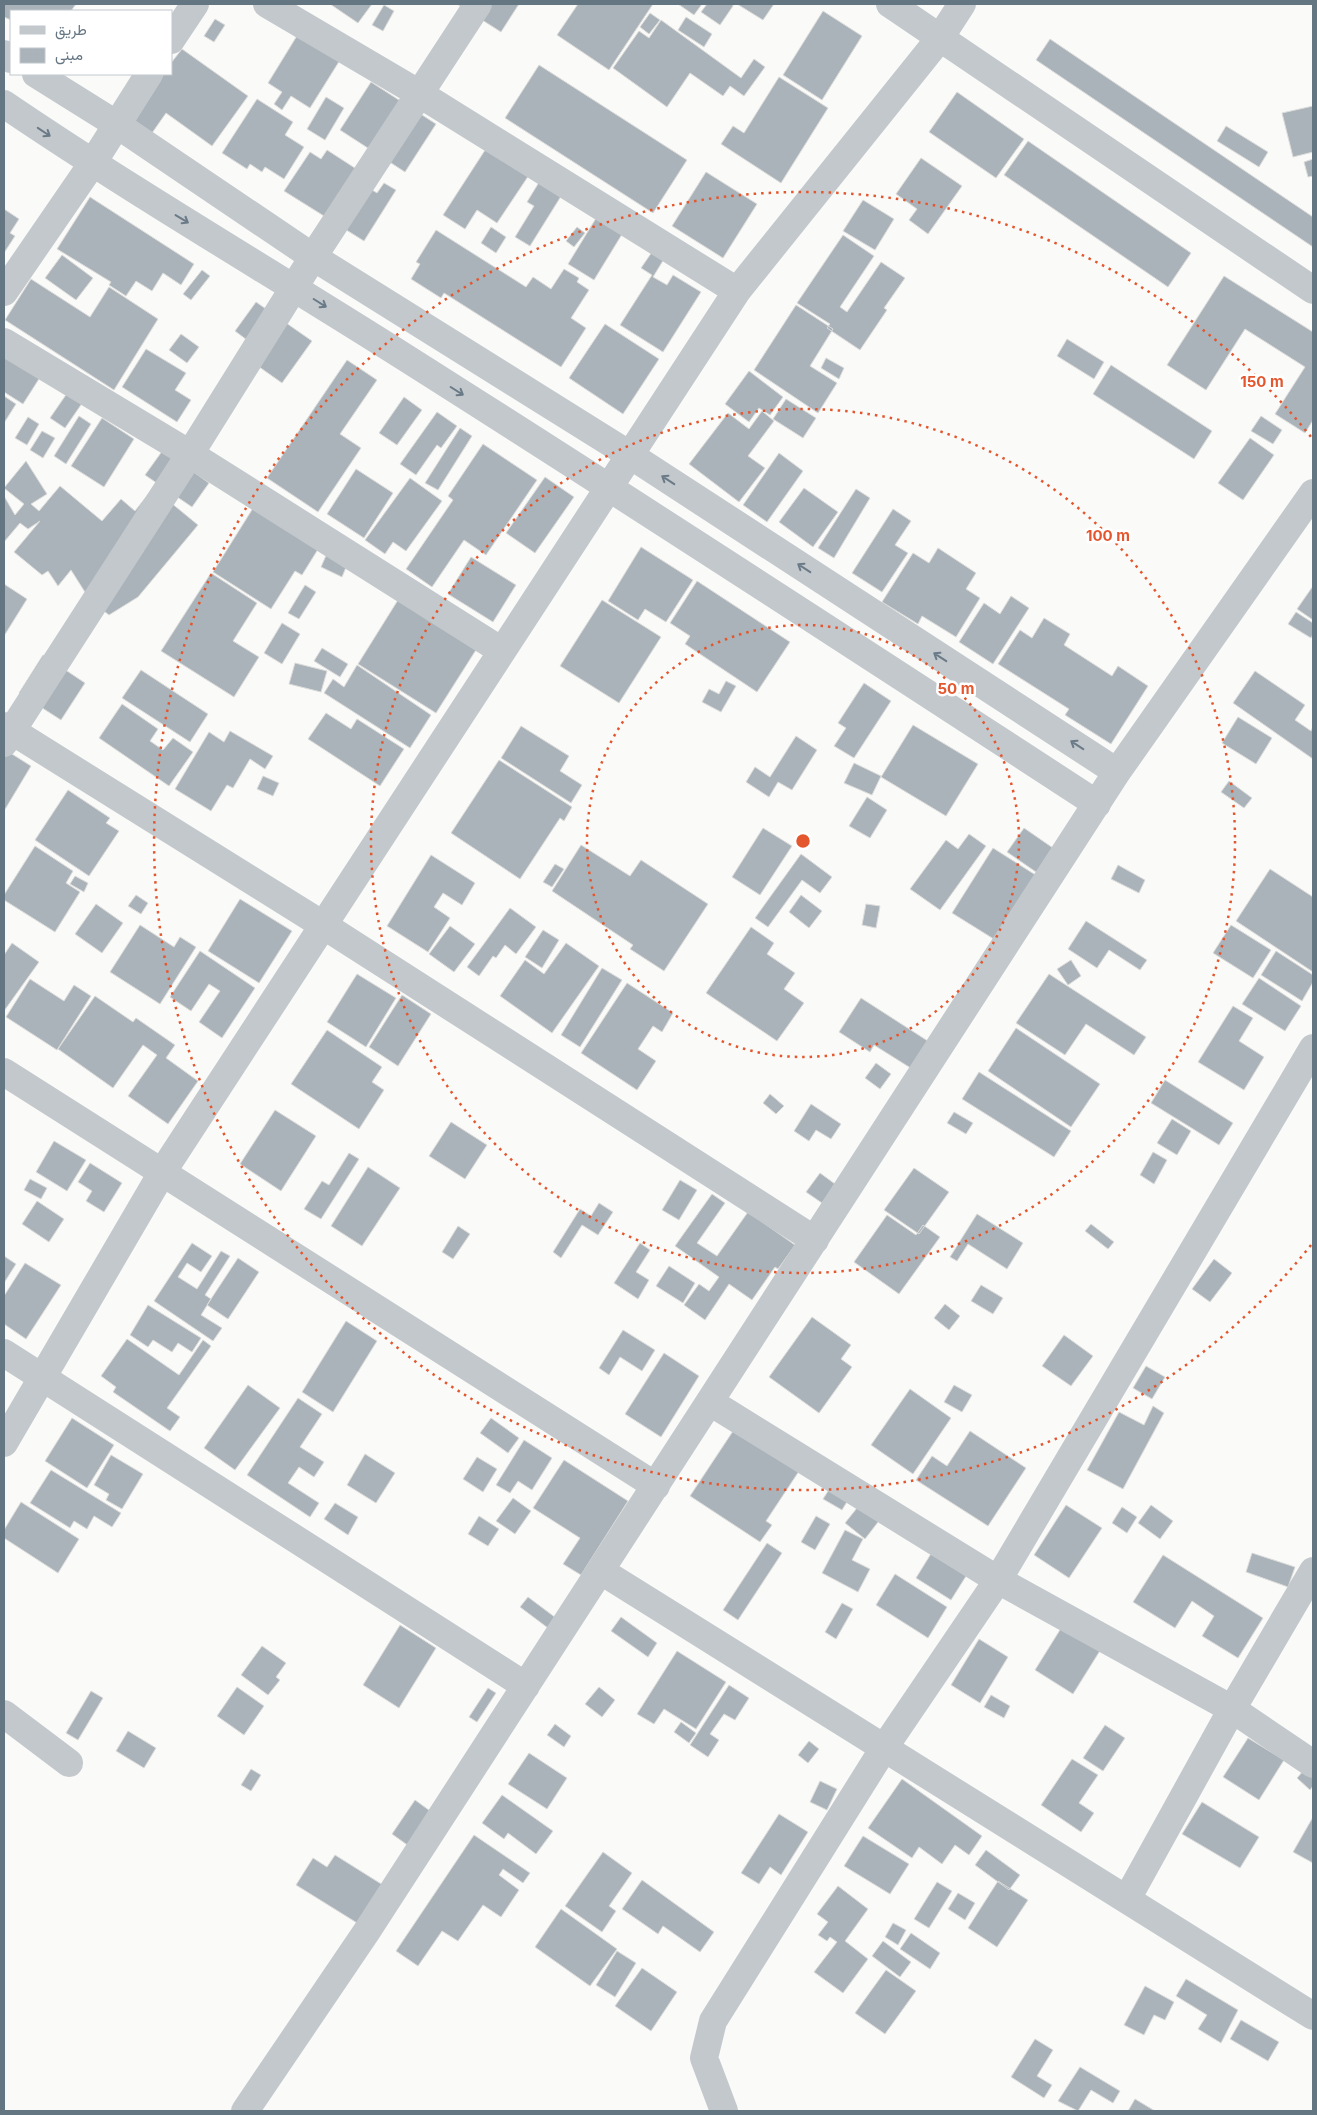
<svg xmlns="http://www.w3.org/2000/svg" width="1317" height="2115" viewBox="0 0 1317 2115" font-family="Inter,Vazirmatn,sans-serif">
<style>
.building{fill:#aab3b9;stroke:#dcdcda}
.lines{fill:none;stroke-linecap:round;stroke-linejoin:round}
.minor{stroke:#c3c8cc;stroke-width:28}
.oneway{stroke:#6a7a87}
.ring{fill:none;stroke:#e4572e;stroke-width:2.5;stroke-dasharray:2.5 5}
.centre{fill:#e4572e;stroke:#fff;stroke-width:2.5}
.ring-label{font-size:15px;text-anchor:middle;font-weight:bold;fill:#e4572e;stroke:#fff;stroke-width:5;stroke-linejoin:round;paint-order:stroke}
</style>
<rect width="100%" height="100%" fill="#fafaf8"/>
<path class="building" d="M4 4H76L71 11H11V20L4 17Z
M330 4H372L358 23Z
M457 4H519L501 32Z
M578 4H653L609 70 557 35Z
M678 4H702L694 15Z
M707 4H733V6L720 25 701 12Z
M737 4H774L763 20Z
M384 5 394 11 383 31 372 25Z
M823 11 862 36 822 100 783 75Z
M650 13 660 20 649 34 640 27Z
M686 17 712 34 704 47 678 30Z
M215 19 225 25 214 42 204 36Z
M661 20 741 78 754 59 765 67 744 96 730 86 723 96 690 73 667 107 613 68 639 31 649 38Z
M303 26 345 52 310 108 291 96 282 110 274 104 282 92 268 83Z
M1050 39 1313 217V247L1036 60Z
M182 49 248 96 212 146 166 113 152 133 132 119 164 74H171V63Z
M539 65 687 160 653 213 505 118Z
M779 77 828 108 781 183 721 144 733 126 744 133Z
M371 82 436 124 405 172 340 130Z
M957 92 1024 139 996 178 929 132Z
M326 97 344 108 325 140 307 129Z
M257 99 293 122 285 135 304 147 284 179 265 167 262 172 250 164 247 169 222 153Z
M1313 106V152L1293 157 1282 113Z
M1226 126 1268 152 1259 167 1217 141Z
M1028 141 1191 253 1168 287 1004 175Z
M489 144 531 172 497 223 477 210 465 229 443 215Z
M327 150 361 172 356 180 377 193 384 183 396 190 364 241 284 191 310 152 321 159Z
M921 158 962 186 928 234 909 220 917 209 896 194Z
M1313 159V176L1308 177 1304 162Z
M706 172 757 204 723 258 672 226Z
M541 179 563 193 530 246 515 237 534 206 527 202Z
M90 197 194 264 181 285 163 273 152 291 136 281 126 296 109 285 111 282 57 249Z
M863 200 894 219 875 250 843 231Z
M4 209 19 219 10 233 15 236 4 253Z
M598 215 624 231 594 280 568 264Z
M491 227 506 237 496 253 481 243Z
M577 227 585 233 574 247 566 241Z
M436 230 526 287 533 277 551 289 564 269 579 278 577 282 589 290 571 318 586 328 561 367 444 293 441 298 411 279 420 264 416 262Z
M843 235 874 256 840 307 847 312 881 262 905 278 884 308 887 310 860 350 827 328 830 324 797 303Z
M652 252 664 259 653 277 667 285 673 275 701 292 663 352 620 325 652 275 641 268Z
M62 255 93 278 76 300 45 278Z
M202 270 210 276 191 300 183 294Z
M1224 276 1313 332V420L1305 433 1275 414 1305 367 1245 329 1206 390 1167 365Z
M31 279 90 317 109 287 158 319 114 390 5 320Z
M256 302 312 341 282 383 238 352 247 340 235 331Z
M796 305 833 329 810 366 837 383 818 413 754 370Z
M605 324 659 359 623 414 569 378Z
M181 334 199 347 187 363 169 350Z
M1067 339 1104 362 1094 379 1057 356Z
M4 346 44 371 23 404 4 392Z
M146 349 186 373 175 390 191 400 177 422 122 387Z
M826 358 844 368 839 379 821 368Z
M347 360 377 380 340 434 361 448 318 512 267 478Z
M1111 365 1212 431 1194 459 1093 394Z
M749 371 783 397 770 415 759 408 749 422 725 404Z
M70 389 85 399 65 428 50 418Z
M4 396 16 404 4 423Z
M404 397 422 410 397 445 379 433Z
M786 399 816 418 803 438 773 419Z
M762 411 774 421 748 456 765 468 739 502 689 464 728 413 749 429Z
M437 412 457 426 441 448 437 445 416 475 400 464Z
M79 416 91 424 66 464 54 456Z
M1261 416 1282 430 1273 444 1251 431Z
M28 417 39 424 27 445 15 438Z
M102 418 134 439 104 487 71 466Z
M460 428 472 436 438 490 425 483Z
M42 431 55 438 43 458 30 450Z
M1250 438 1274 455 1243 500 1218 483Z
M483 444 537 480 486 555 464 540 432 587 406 569 453 500 448 496Z
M163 450 209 483 192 507 145 475Z
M779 453 803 471 767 522 743 505Z
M26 461 47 494 31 504 39 511 60 486 102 521 121 499 135 511 153 488 198 525 138 597 109 615 90 600 71 570 58 586 48 571 42 575 14 552 40 521 28 529 20 523 4 542V496L15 515 24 504 4 488Z
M356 469 393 493 364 538 327 514Z
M545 477 574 497 535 553 506 533Z
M410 478 442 501 406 551 393 542 385 554 365 540Z
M804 488 838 512 813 547 779 522Z
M856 489 870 498 834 558 818 548Z
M260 497 325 538 302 575 295 571 271 609 213 572Z
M893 509 911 521 895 545 908 553 882 592 852 573Z
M641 547 693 580 666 622 645 609 638 620 608 601Z
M938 548 976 573 966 589 980 598 956 637 922 616 918 624 882 602 913 553 929 563Z
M328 551 349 560 342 577 321 567Z
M471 557 516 585 493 622 448 594Z
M211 573 257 603 233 641 259 657 234 697 161 651Z
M697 581 790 642 757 692 685 644 690 636 670 623Z
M4 584 27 599 4 636Z
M305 585 316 592 299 619 288 613Z
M1313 586V620L1297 609Z
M403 592 481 642 436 713 358 664Z
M1011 596 1029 608 993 664 959 642 984 603 1000 614Z
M602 600 661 637 619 703 560 666Z
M1296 612 1313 623V634L1311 638 1288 624Z
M1044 618 1070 634 1064 645 1112 676 1118 666 1148 686 1111 744 1065 715 1069 709 998 664 1020 630 1032 638Z
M282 623 300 634 282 664 264 653Z
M322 648 348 664 340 677 314 661Z
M43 655 85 683 61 720 19 693Z
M295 663 327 671 321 692 289 684Z
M357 665 431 715 410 748 324 693 333 679 344 687Z
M141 670 208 714 190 742 122 698Z
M1255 671 1305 705 1295 720 1311 731 1313 727V759L1233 703Z
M726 681 736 686 721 712 702 702 709 689 719 694Z
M864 683 891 701 854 758 834 746 846 728 838 723Z
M122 704 158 729 150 741 163 750 173 738 193 752 169 786 99 738Z
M326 713 351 729 357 719 404 749 380 786 308 739Z
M1238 717 1272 738 1256 764 1222 743Z
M913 725 978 764 946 816 881 777Z
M521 726 569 756 560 771 582 785 571 803 501 758Z
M230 731 273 756 265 769 250 759 233 788 227 785 211 811 175 789 209 732 224 742Z
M796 736 817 750 792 790 778 782 769 797 746 782 755 767 770 777Z
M4 749 31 766 4 811Z
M499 760 572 807 564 821 560 818 520 879 451 833Z
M854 763 881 776 872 795 844 783Z
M263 776 279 783 273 796 257 789Z
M1229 781 1252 798 1244 808 1221 792Z
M68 790 110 818 106 823 119 831 89 876 35 840Z
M867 797 887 810 870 838 849 826Z
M763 828 792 846 760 895 732 877Z
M1024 828 1066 857 1049 881 1007 852Z
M969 834 986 846 940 910 910 889 946 840 958 849Z
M581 845 630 876 641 860 708 904 664 971 630 949 633 945 552 891Z
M35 846 73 871 66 883 80 892 55 932 4 900V895Z
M993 848 1045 881 1005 946 952 913Z
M801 854 832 877 820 893 802 880 768 927 755 918Z
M431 855 475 883 462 905 443 893 434 907 450 918 428 952 387 926Z
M555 864 564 869 552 887 543 882Z
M1118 865 1145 880 1139 893 1111 879Z
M1270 869 1313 897V972L1236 921Z
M75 876 88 883 84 892 70 884Z
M136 895 148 903 141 914 128 906Z
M801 895 822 911 809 928 789 912Z
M240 899 292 931 259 983 208 951Z
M96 904 123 923 102 953 75 934Z
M866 904 880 906 876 928 862 925Z
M510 908 536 927 516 954 505 945 496 958 493 956 479 976 467 967Z
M1086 921 1147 960 1140 970 1109 950 1097 968 1068 949Z
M140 925 174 947 180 937 196 947 160 1004 110 972Z
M1231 925 1271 950 1253 978 1213 953Z
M450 926 475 944 454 972 429 954Z
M751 927 774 943 767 954 795 973 784 989 804 1003 777 1041 706 993Z
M543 930 559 940 542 968 525 957Z
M12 943 39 962 4 1011V955Z
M566 943 599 966 552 1033 500 996 525 960 544 974Z
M200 951 255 988 222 1038 199 1022 220 991 209 984 191 1011 170 997Z
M1276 951 1313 975V982L1302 1001 1261 975Z
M1071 960 1081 976 1068 985 1057 969Z
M602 968 622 980 580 1047 561 1035Z
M357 974 396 998 366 1047 327 1022Z
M1049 974 1146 1037 1134 1055 1086 1024 1065 1055 1016 1023Z
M1259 978 1301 1006 1285 1031 1242 1004Z
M30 979 64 1001 74 985 91 996 57 1050 6 1017Z
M627 983 673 1013 662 1032 653 1026 638 1049 656 1061 637 1090 581 1053Z
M402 995 431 1014 398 1066 369 1047Z
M95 996 133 1022 136 1018 175 1045 166 1058 198 1081 168 1124 128 1096 157 1055 143 1045 113 1088 58 1049Z
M861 998 934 1045 917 1072 874 1045 870 1052 839 1032Z
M1233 1006 1253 1018 1239 1041 1264 1057 1244 1090 1198 1062Z
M1016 1028 1100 1084 1071 1127 988 1071Z
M327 1030 382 1067 372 1082 384 1090 359 1129 291 1084Z
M876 1063 891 1074 880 1089 865 1078Z
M979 1072 1071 1131 1054 1157 962 1099Z
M1165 1080 1233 1123 1219 1145 1151 1103Z
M770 1094 784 1106 776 1114 763 1103Z
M811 1104 841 1124 831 1139 816 1130 809 1141 794 1131Z
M275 1110 316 1136 281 1191 240 1164Z
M954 1112 973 1123 966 1134 947 1123Z
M1172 1119 1191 1131 1177 1155 1157 1143Z
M451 1122 487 1145 465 1179 429 1156Z
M54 1141 86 1160 67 1191 36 1172Z
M1153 1152 1167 1160 1154 1184 1140 1175Z
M349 1153 359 1159 321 1219 304 1209 322 1181 329 1185Z
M90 1163 122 1183 104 1212 86 1201 92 1191 78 1182Z
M368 1167 400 1188 362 1246 331 1226Z
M914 1168 949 1192 919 1234 884 1210Z
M820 1173 835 1184 822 1203 806 1192Z
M30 1179 47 1188 41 1199 24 1190Z
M680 1180 697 1190 679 1220 662 1210Z
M712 1194 725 1203 697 1243 717 1256 748 1212 795 1245 778 1269 775 1267 752 1300 729 1284 705 1320 684 1305 699 1284 709 1291 719 1277 675 1246Z
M37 1201 64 1219 49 1242 22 1224Z
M599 1203 613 1212 598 1235 582 1225 561 1258 553 1252 580 1209 591 1216Z
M977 1214 1023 1243 1007 1269 968 1244 957 1261 950 1257Z
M887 1215 916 1235 923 1225 940 1237 899 1294 854 1262Z
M1091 1224 1114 1242 1108 1249 1085 1231Z
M458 1226 470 1234 453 1259 442 1252Z
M192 1243 212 1256 201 1272 187 1263 178 1277 197 1289 221 1251 230 1256 205 1295 211 1299 201 1315 222 1328 213 1341 154 1301Z
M640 1243 650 1250 636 1272 649 1280 638 1299 614 1283Z
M4 1256 16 1264 4 1283Z
M238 1258 259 1272 228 1319 207 1305Z
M1214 1259 1232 1273 1210 1302 1192 1289Z
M25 1263 61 1285 26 1339 4 1324V1296Z
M669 1266 695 1283 683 1303 656 1286Z
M981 1285 1003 1298 993 1314 971 1301Z
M945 1304 960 1316 949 1330 934 1318Z
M148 1305 201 1338 192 1352 178 1343 172 1352 153 1340 148 1347 130 1335Z
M812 1317 851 1345 841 1359 852 1367 819 1413 769 1377Z
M346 1321 377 1341 333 1412 302 1392Z
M623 1330 655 1350 642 1371 620 1357 609 1375 599 1368Z
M1064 1335 1093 1356 1071 1386 1042 1366Z
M127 1339 179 1375 203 1340 211 1346 167 1408 180 1417 170 1431 113 1392 116 1387 101 1376Z
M664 1353 699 1376 661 1437 625 1414Z
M1146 1366 1165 1377 1152 1399 1133 1388Z
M248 1385 280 1408 235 1470 204 1448Z
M954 1385 972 1395 962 1412 944 1402Z
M910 1389 951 1418 913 1474 871 1445Z
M298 1398 322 1414 300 1447 324 1462 314 1477 299 1467 288 1483 319 1503 310 1517 247 1475Z
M1153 1406 1164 1413 1123 1489 1087 1470 1119 1412 1144 1425Z
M745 1413 809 1456 766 1521 772 1525 760 1542 690 1496Z
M72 1418 114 1445 87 1488 45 1461Z
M491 1418 519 1438 508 1453 480 1433Z
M970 1431 1026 1468 988 1526 916 1480 932 1456 947 1466Z
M524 1440 552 1458 532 1490 518 1481 510 1493 496 1485Z
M365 1454 395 1473 376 1503 347 1485Z
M111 1455 143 1474 122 1509 106 1500 109 1494 94 1485Z
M477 1457 497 1469 483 1492 463 1479Z
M564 1460 628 1501 581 1575 563 1564 580 1538 533 1508Z
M51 1470 121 1513 112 1527 94 1516 87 1529 74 1521 70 1528 30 1503Z
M839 1474 857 1485 842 1510 823 1499Z
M513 1498 531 1511 515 1534 496 1521Z
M865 1498 885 1513 865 1539 845 1523Z
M21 1502 79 1539 58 1573 4 1538V1530Z
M335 1503 358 1517 348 1535 324 1519Z
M1066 1505 1102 1528 1069 1578 1034 1555Z
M1151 1505 1173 1521 1160 1539 1138 1523Z
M1122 1507 1137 1517 1127 1533 1112 1523Z
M479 1516 499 1529 488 1546 468 1534Z
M816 1516 830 1524 815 1550 801 1542Z
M845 1530 863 1539 852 1560 870 1569 858 1592 822 1573Z
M767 1543 782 1553 738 1620 723 1610Z
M937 1544 973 1565 951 1600 916 1578Z
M1252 1553 1295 1567 1288 1587 1246 1572Z
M1163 1555 1263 1618 1238 1658 1202 1636 1214 1616 1192 1601 1175 1628 1133 1602Z
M895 1574 947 1607 928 1638 876 1605Z
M528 1597 556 1618 548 1628 520 1607Z
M842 1603 853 1609 836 1639 825 1632Z
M621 1617 657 1643 648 1657 611 1631Z
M1068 1617 1106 1641 1073 1694 1035 1670Z
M400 1625 436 1648 399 1708 363 1685Z
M979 1639 1008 1657 980 1703 951 1685Z
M262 1646 286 1663 276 1677 280 1680 268 1695 241 1675Z
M677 1651 726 1682 696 1729 664 1709 654 1724 637 1714Z
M729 1685 749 1698 735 1720 724 1714 710 1734 719 1740 708 1757 690 1745Z
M237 1687 264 1706 244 1735 217 1716Z
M599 1687 615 1700 602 1717 585 1704Z
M488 1688 496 1693 477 1722 469 1717Z
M91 1691 103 1698 78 1740 66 1733Z
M991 1695 1010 1706 1004 1718 984 1707Z
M681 1722 696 1733 689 1743 674 1732Z
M555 1724 571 1736 564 1747 547 1735Z
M1105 1725 1125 1738 1103 1771 1083 1758Z
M128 1731 156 1748 144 1768 116 1751Z
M1248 1738 1284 1760 1259 1800 1223 1777Z
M809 1741 819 1749 808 1763 798 1755Z
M529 1753 567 1778 547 1809 508 1784Z
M1072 1759 1098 1775 1079 1803 1094 1813 1081 1832 1041 1805Z
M1312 1761 1313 1786 1310 1790 1297 1778Z
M251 1769 261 1775 251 1791 241 1785Z
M902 1779 982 1836 969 1855 955 1845 942 1864 919 1847 912 1858 868 1828Z
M820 1781 837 1789 827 1810 810 1802Z
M502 1795 553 1831 536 1854 508 1833 504 1839 482 1823Z
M415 1800 437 1816 413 1849 392 1834Z
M1202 1802 1259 1837 1240 1868 1182 1834Z
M779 1814 808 1832 781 1875 770 1867 759 1884 741 1873Z
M1313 1817V1863L1293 1852Z
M474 1835 530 1873 523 1883 503 1869 499 1875 519 1890 501 1917 483 1905 458 1941 442 1931 418 1966 396 1951Z
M863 1836 909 1864 890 1894 844 1866Z
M986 1850 1020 1875 1009 1890 975 1865Z
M603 1852 632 1873 609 1906 616 1911 602 1932 565 1906Z
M335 1855 386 1887 362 1926 296 1885 313 1858 327 1867Z
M642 1880 714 1932 700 1952 663 1926 658 1934 622 1909Z
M998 1881 1028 1900 997 1947 968 1928Z
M937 1882 952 1891 929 1928 914 1919Z
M838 1886 868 1909 845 1941 868 1959 843 1993 814 1972 837 1942 830 1937 827 1941 818 1935 828 1922 817 1914Z
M958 1893 975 1903 965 1920 948 1909Z
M561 1909 617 1949 590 1986 535 1947Z
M893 1923 906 1930 898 1945 885 1937Z
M911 1933 940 1953 930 1969 900 1949Z
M883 1941 911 1962 900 1977 872 1956Z
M617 1951 636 1963 615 1997 596 1985Z
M642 1968 677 1992 651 2031 615 2006Z
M886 1970 916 1991 885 2034 855 2013Z
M1186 1979 1238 2010 1221 2043 1198 2029 1207 2015 1176 1996Z
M1145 1986 1174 2002 1165 2020 1154 2015 1144 2035 1124 2025Z
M1241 2020 1279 2042 1268 2061 1230 2039Z
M1035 2039 1053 2050 1037 2076 1052 2085 1044 2098 1011 2077Z
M1080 2067 1120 2091 1113 2103 1091 2090 1078 2111 1058 2101Z
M1135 2099 1155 2111H1128Z"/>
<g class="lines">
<path class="minor" d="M267 4 420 94 737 291
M890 4 1313 290
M171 40 195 4
M4 54 11 59
M36 74 116 124 313 257 630 455 1117 772
M4 104C135 193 272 273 406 358 638 505 867 654 1097 804
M4 292 92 164 149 74
M4 342 190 454 502 651
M4 726 323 925 815 1240
M4 743 190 454 313 257 478 4
M4 1072 656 1486
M4 1353 526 1686
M710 1402 998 1580 1232 1709 1313 1764
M4 1443 163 1171 737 291 940 38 962 4
M601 1571 1313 2016
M4 1714 69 1763
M1127 1899 1232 1709 1313 1571
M245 2111 367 1931 1117 772 1313 493
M724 2111 704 2058 713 2021 884 1748 998 1580 1313 1048"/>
</g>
<defs><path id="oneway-shaft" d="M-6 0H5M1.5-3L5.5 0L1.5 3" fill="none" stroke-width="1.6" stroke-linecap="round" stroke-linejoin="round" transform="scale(1.25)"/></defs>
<g class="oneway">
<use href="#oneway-shaft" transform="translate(44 132) rotate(34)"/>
<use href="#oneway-shaft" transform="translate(182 219) rotate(31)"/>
<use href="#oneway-shaft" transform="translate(320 303) rotate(32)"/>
<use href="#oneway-shaft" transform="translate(457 391) rotate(32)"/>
<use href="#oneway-shaft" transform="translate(668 480) rotate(-147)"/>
<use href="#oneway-shaft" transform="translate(804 568) rotate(-147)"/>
<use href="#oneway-shaft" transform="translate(940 657) rotate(-147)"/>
<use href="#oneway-shaft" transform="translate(1077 745) rotate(-147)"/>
</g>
<g class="ring">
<circle cx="803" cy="841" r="216"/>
<circle cx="803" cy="841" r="432"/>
<path d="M1311 1245A649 649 0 1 1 1311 437"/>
</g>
<circle cx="803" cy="841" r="8" class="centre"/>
<g class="ring-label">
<text x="1262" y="387">150 m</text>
<text x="1108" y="541">100 m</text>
<text x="956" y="694">50 m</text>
</g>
<rect width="1317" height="2115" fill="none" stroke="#657683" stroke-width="10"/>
<rect x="10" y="10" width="162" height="65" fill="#ffffff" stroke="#c1c8cd"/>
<rect x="20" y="26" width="25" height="8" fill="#c3c8cc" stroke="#c1c8cd"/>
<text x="55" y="35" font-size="15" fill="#657683">طريق</text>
<rect x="20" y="48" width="25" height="15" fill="#aab3b9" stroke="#c1c8cd"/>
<text x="55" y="60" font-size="15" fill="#657683">مبنى</text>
</svg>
